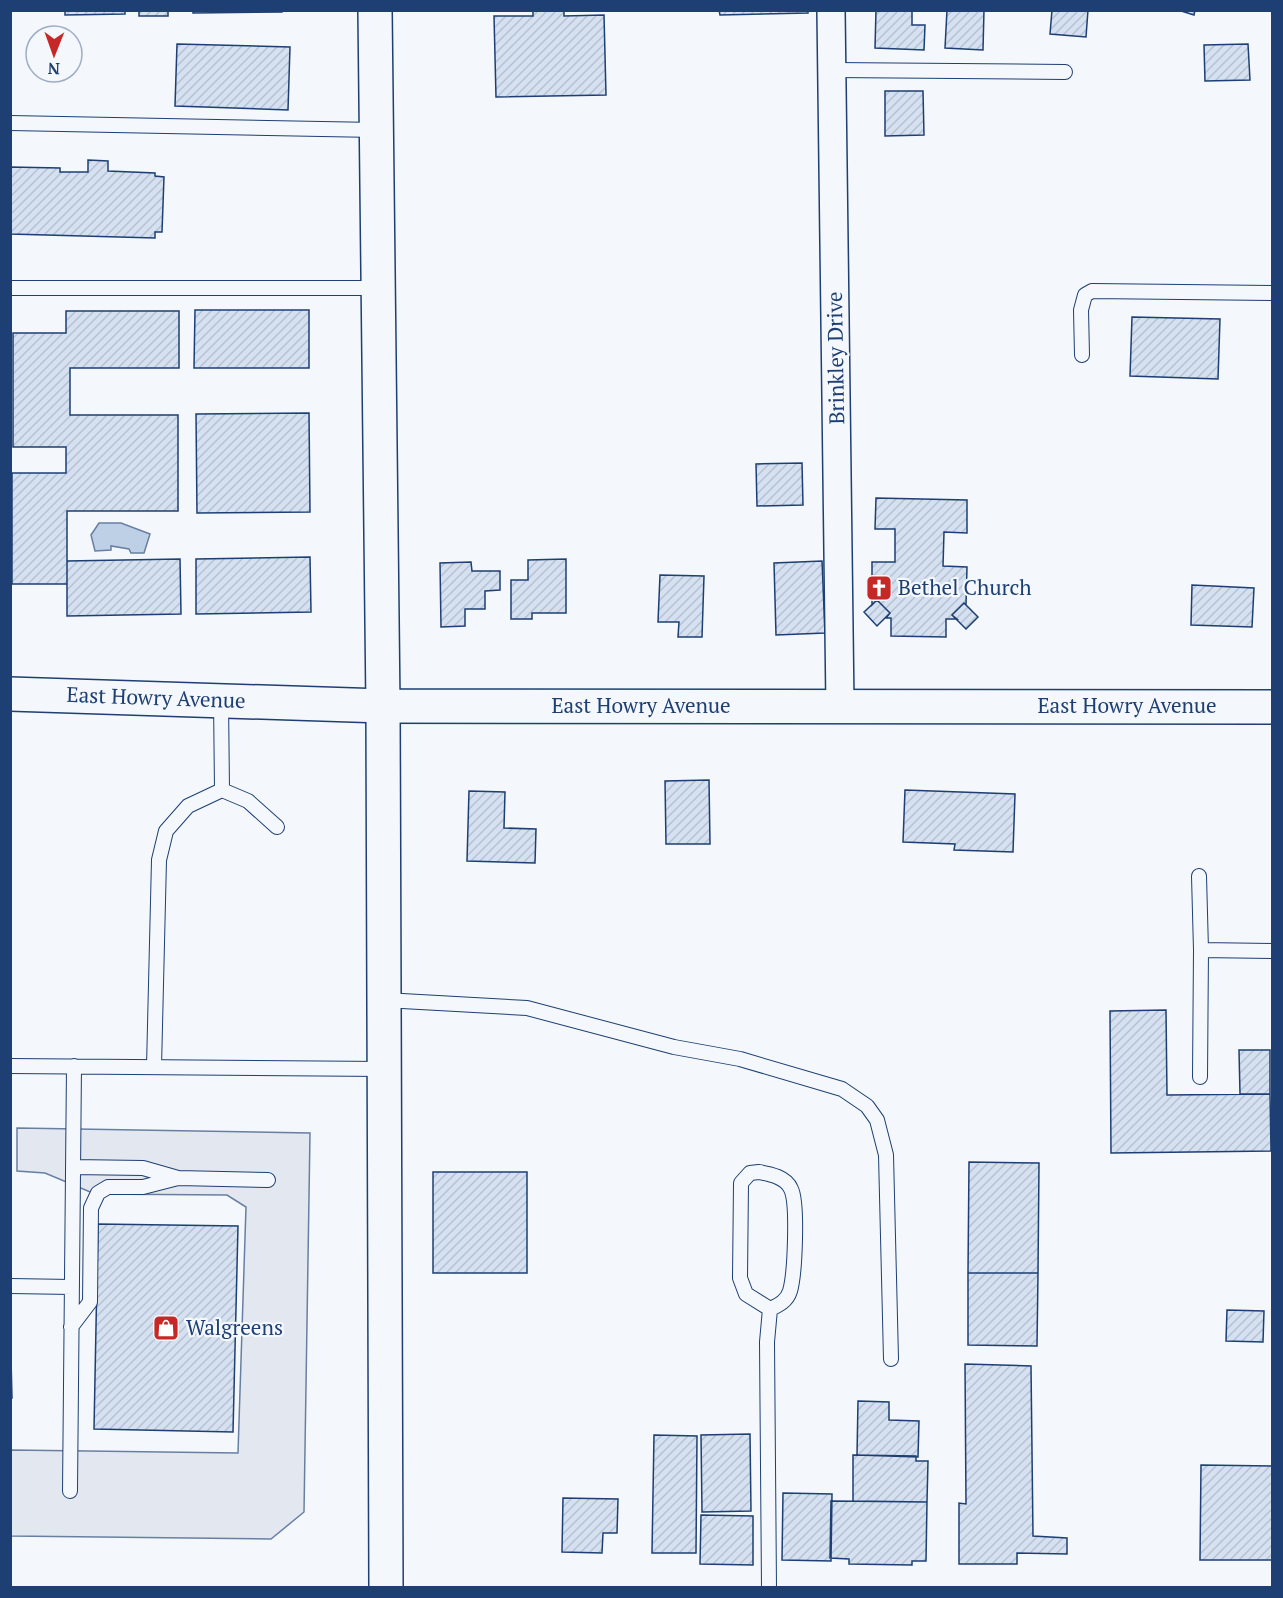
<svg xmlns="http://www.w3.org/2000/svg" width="1283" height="1598" viewBox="0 0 1283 1598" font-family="'PT Serif',serif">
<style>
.parking{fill:#e3e8f0;stroke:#687fa3;stroke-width:1.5}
.water{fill:#bed0e5;stroke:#687fa3;stroke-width:1.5}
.building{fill:url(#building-hatch);stroke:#1d3f73;stroke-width:1.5}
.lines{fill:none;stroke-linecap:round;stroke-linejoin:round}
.service-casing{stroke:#1d3f73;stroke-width:16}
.minor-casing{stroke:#1d3f73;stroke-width:30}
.tertiary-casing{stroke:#1d3f73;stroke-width:36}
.secondary-casing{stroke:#1d3f73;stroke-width:36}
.service{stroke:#f4f7fb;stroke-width:14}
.minor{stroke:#f4f7fb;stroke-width:27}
.tertiary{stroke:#f4f7fb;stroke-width:33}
.secondary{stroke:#f4f7fb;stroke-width:33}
.labels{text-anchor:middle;stroke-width:4.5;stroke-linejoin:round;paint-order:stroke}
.street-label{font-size:21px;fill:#1d3f73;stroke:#f4f7fb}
.poi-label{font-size:21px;fill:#1d3f73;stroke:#f4f7fb;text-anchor:start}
</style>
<defs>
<pattern id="building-hatch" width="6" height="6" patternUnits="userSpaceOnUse" patternTransform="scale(1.5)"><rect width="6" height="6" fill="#d5e0f0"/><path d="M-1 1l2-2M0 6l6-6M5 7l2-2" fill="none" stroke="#b6c1d1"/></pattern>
</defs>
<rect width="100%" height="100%" fill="#f4f7fb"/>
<path class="parking" d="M17 1128 310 1133 304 1512 271 1539 11 1536V1450L238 1453 246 1207 227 1195 95 1194 45 1173 17 1171Z"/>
<path class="water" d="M99 523H121L150 534 144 553H131L129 549 111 546V550L95 551 91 535Z"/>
<path class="building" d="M65 10H125V14L65 15Z
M139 10H168V16H139Z
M193 10H282V12L193 13Z
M533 10H564V16L604 15 606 95 496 97 494 16H533Z
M719 10H808V13L720 15Z
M876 10H912V25H925L924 50 875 48Z
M947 10H984L983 50 945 48Z
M1052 10H1088L1086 37 1050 34Z
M1178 10H1195L1194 15Z
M177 44 290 47 288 110 175 106Z
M1248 44 1250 80 1205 81 1204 45Z
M885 91H923L924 135 885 136Z
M88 160 108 161V171L155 173V176L164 177 162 232H155V238L10 234V167L60 168V172H88Z
M195 310H309V368H194Z
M66 311H179V368H70V415H178V511H67V584H12V473H66V447H13V333H66Z
M1132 317 1220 319 1218 379 1130 376Z
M309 413 310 512 197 513 196 414Z
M802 463 803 505 757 506 756 464Z
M876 498 967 500V533L944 532 943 566 967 567 966 605 964 603 952 615 957 619H946V637L891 636V618H886L890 613 877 600 872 605V562H895V529H875Z
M310 557 311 612 196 614V559Z
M180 559 181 614 67 616V561Z
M566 559V613H532V619H511V580H528V560Z
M822 561 825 633 776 635 774 563Z
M471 562 472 571H500V590L485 591V609H465V626L441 627 440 563Z
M660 575 704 576 702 637H678L679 622H658Z
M1192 585 1254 588 1252 627 1191 625Z
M877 600 890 613 877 626 864 612Z
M964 603 978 617 966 629 952 615Z
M709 780 710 844H666L665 781Z
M905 790 1015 794 1013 852 954 850 955 844 903 842Z
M469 791 505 792 504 828 536 829 535 863 467 861Z
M1166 1010 1167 1095 1270 1094 1271 1151 1111 1153 1110 1011Z
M1239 1050H1270V1094H1240Z
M969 1162 1039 1163 1038 1273H968Z
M433 1172H527V1273H433Z
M98 1224 238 1226 233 1432 94 1429Z
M968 1273H1038L1037 1346 968 1345Z
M1227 1310 1264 1311 1263 1342 1226 1341Z
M10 1359H11L12 1398H10Z
M965 1364 1031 1366 1033 1536 1067 1538V1554L1017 1553V1564H959V1503L966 1504Z
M858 1401 889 1402V1420L919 1421 918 1457 857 1455Z
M750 1434 751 1511 702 1512 701 1435Z
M654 1435 697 1436 696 1553H652Z
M853 1455 916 1456V1461H928L927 1502 853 1501Z
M1201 1465 1272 1466V1560H1200Z
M783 1493 832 1494 831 1561 782 1560Z
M563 1498 618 1499 617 1533H603L602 1553 562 1552Z
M831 1501 927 1502 926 1561H912V1565L849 1564V1559L830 1558Z
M701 1515 753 1516V1565L700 1564Z"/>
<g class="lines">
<defs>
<path id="service" d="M832 70 1065 72
M10 123 376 130
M10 288H378
M1082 355 1081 310 1085 295 1092 291 1272 293
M221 700 222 790
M1199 876 1201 950
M384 1000 527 1008 674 1047 740 1059 842 1089 867 1106 877 1120 886 1155 891 1359
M10 1066 384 1069
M154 1067 159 860 166 831 188 806 222 790 248 801 277 827
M1200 1077 1201 950 1272 951
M73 1167 143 1168 178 1178 268 1180
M759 1172C770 1174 786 1177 791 1189 798 1203 795 1274 790 1291 787 1301 779 1305 770 1309L746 1294 740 1278 741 1183 750 1173Z
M10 1286 72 1287
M71 1327 90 1302 91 1208 98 1193 108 1187H143L178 1178
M70 1491 74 1066
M769 1588 767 1342 770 1309"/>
<path id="minor" d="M831 10 840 706"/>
<path id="tertiary" d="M10 694 383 706 1272 707"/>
<path id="secondary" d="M375 10 383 706 386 1588"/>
</defs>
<use href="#service" class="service-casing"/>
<use href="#minor" class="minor-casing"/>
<use href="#tertiary" class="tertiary-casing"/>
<use href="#secondary" class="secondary-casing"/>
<use href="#service" class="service"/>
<use href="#minor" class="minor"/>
<use href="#tertiary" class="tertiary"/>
<use href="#secondary" class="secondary"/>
</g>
<defs>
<symbol id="church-square" viewBox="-11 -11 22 22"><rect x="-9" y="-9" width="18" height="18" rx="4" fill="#c62828" stroke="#f4f7fb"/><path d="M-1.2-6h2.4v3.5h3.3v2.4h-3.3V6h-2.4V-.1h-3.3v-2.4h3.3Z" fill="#fff"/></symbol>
<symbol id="shop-square" viewBox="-11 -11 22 22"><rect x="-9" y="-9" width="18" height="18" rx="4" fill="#c62828" stroke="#f4f7fb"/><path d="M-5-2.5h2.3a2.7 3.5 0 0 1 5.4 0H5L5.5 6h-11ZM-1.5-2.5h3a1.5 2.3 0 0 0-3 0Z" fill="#fff"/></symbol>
</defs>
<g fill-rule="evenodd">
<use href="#church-square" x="864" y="573" width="30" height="30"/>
<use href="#shop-square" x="151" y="1313" width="30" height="30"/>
</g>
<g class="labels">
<g class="street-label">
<text transform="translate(836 358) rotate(-91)" y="7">Brinkley Drive</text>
<text transform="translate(156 698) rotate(2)" y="7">East Howry Avenue</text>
<text x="641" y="713">East Howry Avenue</text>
<text x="1127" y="713">East Howry Avenue</text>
</g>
<g class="poi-label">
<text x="898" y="595">Bethel Church</text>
<text x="186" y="1335">Walgreens</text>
</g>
</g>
<rect width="1283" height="1598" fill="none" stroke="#1d3f73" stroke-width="24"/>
<g transform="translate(54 54) rotate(181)"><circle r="28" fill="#f4f7fb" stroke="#9eadc5" stroke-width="1.5"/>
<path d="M0-4.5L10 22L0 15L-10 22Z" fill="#c62828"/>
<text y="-9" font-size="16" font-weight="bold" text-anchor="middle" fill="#1d3f73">N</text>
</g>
</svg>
